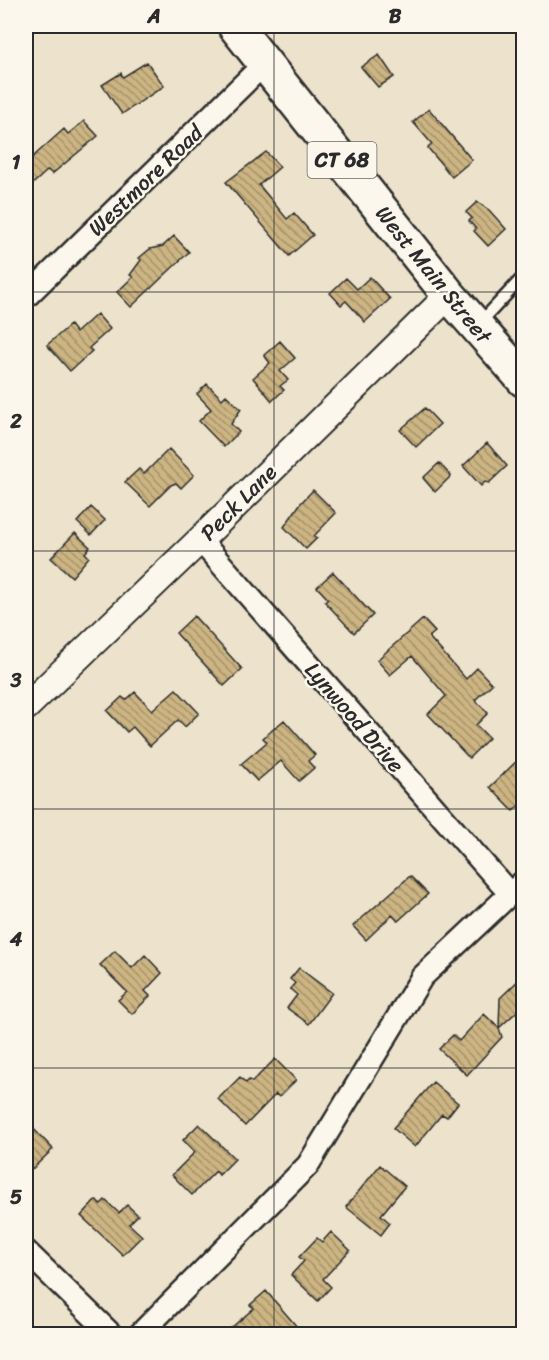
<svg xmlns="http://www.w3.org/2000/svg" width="549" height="1360" viewBox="0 0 549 1360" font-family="Sriracha,sans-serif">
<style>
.building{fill:url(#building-back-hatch);stroke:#2b2b2b;stroke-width:1.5}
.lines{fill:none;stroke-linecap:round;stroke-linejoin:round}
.service-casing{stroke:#2b2b2b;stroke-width:15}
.minor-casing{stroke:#2b2b2b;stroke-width:26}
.tertiary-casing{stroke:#2b2b2b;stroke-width:30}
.primary-casing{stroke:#2b2b2b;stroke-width:38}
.service{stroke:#fbf7ec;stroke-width:10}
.minor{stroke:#fbf7ec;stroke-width:21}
.tertiary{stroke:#fbf7ec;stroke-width:26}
.primary{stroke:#fbf7ec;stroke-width:33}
.grid{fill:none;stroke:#2b2b2b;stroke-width:1.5;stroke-opacity:0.55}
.labels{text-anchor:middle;stroke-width:5;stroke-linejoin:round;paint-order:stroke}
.shield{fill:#fbf7ec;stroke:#696865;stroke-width:1.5}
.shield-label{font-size:21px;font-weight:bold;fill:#2b2b2b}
.street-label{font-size:22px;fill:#2b2b2b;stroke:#fbf7ec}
.neatline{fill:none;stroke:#2b2b2b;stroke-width:2}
.grid-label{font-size:20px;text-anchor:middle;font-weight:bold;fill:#2b2b2b}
</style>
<defs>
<pattern id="building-back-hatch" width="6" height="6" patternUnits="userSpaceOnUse" patternTransform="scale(1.5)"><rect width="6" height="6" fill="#ccb483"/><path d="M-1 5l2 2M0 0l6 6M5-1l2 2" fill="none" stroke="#a6936b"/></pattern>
</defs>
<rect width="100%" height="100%" fill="#ede3cc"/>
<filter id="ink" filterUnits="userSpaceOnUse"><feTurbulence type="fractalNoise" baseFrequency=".0167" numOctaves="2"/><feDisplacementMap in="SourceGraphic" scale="12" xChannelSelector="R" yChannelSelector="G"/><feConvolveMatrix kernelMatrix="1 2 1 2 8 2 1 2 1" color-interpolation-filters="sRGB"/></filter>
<g filter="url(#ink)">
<path class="building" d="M379 55 394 77 378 87 361 67Z
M147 62 164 86 122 114 102 85 121 73 123 77Z
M429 109 472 160 452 177 428 148 432 144 413 122Z
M84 121 98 136 52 174 48 170 26 190V163L64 129 68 134Z
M266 152 280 167 259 185 287 219 294 213 313 235 289 256 226 182Z
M477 202 489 210 506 229 488 246 474 231 476 229 469 221 472 218 466 212Z
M174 236 189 252 131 307 117 292 133 277 130 275 141 260 139 258 150 249 163 246Z
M370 277 390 299 365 322 346 301 341 305 330 293 346 278 357 289Z
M97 314 110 329 89 348 92 351 70 371 47 345 70 325 76 333Z
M280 341 295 358 280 371 288 380 280 386 284 390 272 401 253 378 270 363 264 355Z
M207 384 222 399 226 395 241 409 231 424 239 432 224 447 199 421 211 409 197 394Z
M425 408 440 424 416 447 400 430Z
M487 443 507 466 489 483 485 482 481 486 463 466Z
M169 449 194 475 181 488 176 483 171 485 150 506 125 482 139 469 144 474Z
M439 463 451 476 435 492 423 478Z
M313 490 336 513 314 536 317 538 306 549 284 527 300 504Z
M91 507 105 520 91 535 77 522Z
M75 533 90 547 85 553 89 557 72 577 51 558Z
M333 572 373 615 354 633 325 602 328 599 317 587Z
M194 616 242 669 224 686 176 633Z
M423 619 435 632 429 637 466 679 477 668 492 684 475 700 488 713 476 725 489 738 469 758 428 714 446 696 412 656 390 675 377 660Z
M176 689 199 713 185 727 178 720 150 746 133 727 127 732 107 711 122 697 126 700 135 692 152 710Z
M284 720 315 755 308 761 314 768 299 781 281 761 257 781 241 764 267 742 263 738Z
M524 754V801L513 811 490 787Z
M410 876 428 894 398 921 392 915 366 940 353 926Z
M115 951 132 968 145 955 162 973 145 991 150 996 132 1014 118 1000 127 992 100 965Z
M299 968 332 993 309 1024 287 1008 297 995 290 989 295 983 290 979Z
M524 975V1005L499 1028 502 1037 467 1075 439 1049 453 1035 459 1041 484 1014 499 1028 500 998Z
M275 1059 296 1080 279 1097 276 1094 245 1126 218 1099 240 1077 246 1083 249 1080 252 1082Z
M433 1082 458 1103 447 1117 442 1114 415 1147 393 1128Z
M26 1121 53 1149 26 1175Z
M199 1124 235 1159 219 1175 216 1171 192 1195 172 1175 195 1152 183 1140Z
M380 1165 405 1186 381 1215 390 1223 381 1235 346 1207Z
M96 1200 100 1205 105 1200 119 1213 127 1205 138 1215 129 1224 142 1236 123 1255 81 1216Z
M331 1232 350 1250 323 1279 331 1287 318 1301 291 1275 304 1261 299 1257 317 1238 322 1242Z
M266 1291 298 1328 290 1335H223L254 1308 250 1305Z"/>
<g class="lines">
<defs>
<path id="service" d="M479 324 524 276"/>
<path id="minor" d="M26 297 265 63
M200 540 510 894
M26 1251 111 1334
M140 1334 308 1165 422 977 524 881"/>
<path id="tertiary" d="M26 707 200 540 449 295"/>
<path id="primary" d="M235 26 449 295 524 380"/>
</defs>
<use href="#service" class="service-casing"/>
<use href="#minor" class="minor-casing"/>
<use href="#tertiary" class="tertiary-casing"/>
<use href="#primary" class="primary-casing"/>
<use href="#service" class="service"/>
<use href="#minor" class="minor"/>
<use href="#tertiary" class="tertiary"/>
<use href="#primary" class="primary"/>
</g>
</g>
<path class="grid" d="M274 26V1334M26 292H524M26 551H524M26 809H524M26 1068H524"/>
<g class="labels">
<rect class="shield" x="307.5" y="142" width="69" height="36" rx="4.5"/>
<g class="shield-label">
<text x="342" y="167">CT 68</text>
</g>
<g class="street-label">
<text transform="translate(145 180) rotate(-44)" y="8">Westmore Road</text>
<text transform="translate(434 274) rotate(51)" y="8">West Main Street</text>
<text transform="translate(238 502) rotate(-45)" y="8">Peck Lane</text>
<text transform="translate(355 717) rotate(49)" y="8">Lynwood Drive</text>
</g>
</g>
<rect width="549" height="1360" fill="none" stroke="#fbf7ec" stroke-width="66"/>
<rect x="33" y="33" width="483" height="1294" class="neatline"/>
<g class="grid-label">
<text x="154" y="23">A</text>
<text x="395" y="23">B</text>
<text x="16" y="169">1</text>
<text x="16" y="428">2</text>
<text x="16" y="687">3</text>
<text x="16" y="946">4</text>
<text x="16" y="1204">5</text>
</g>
</svg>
